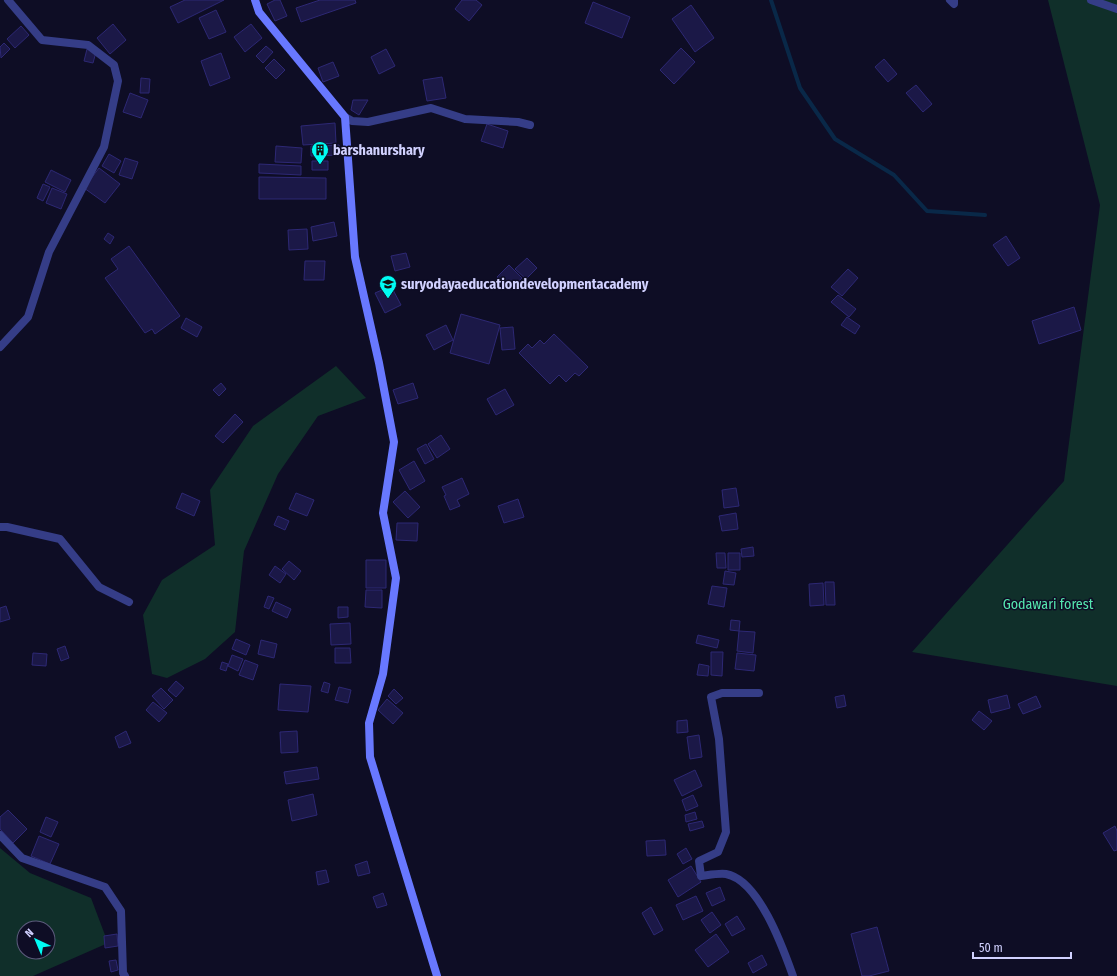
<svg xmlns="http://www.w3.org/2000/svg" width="1117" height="976" viewBox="0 0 1117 976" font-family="'Fira Sans Condensed',sans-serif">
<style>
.green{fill:#102f2a;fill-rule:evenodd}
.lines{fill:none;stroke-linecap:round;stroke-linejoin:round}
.stream{stroke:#092848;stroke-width:4}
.building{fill:#1b1847;stroke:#2d2874}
.street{stroke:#353d87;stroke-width:8}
.secondary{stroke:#6878ff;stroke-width:8}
.labels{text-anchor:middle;stroke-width:3;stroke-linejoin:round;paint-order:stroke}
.poi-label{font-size:14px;font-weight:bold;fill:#d1d1ff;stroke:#0e0d25;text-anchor:start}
.park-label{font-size:14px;fill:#55e7af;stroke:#0e0d25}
</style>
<rect width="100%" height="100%" fill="#0e0d25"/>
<path class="green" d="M1048 0H1117V686L912 652 1064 481 1100 205Z
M336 366 366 398 318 416 278 474 244 551 235 632 205 659 167 678 152 674 143 615 162 580 215 545 210 490 253 426Z
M0 848 30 873 91 898 108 943 33 976H0ZM24 928H48V952H24Z"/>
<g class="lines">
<path class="stream" d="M771 0 800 88 835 139 894 175 927 211 985 215"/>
</g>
<path class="building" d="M185 0H224L178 23 170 7Z
M275 0H280L287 16 275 21 267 4Z
M320 0H355L356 3 301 22 296 8Z
M462 0H476L482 5 469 21 455 9Z
M593 2 630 17 622 38 585 23Z
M691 5 714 38 695 52 672 19Z
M216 10 226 32 209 39 199 18Z
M113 24 126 40 110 54 97 38Z
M251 24 262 38 245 52 234 37Z
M21 26 29 35 15 48 7 39Z
M4 43 10 49 1 58 0 47Z
M266 46 273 52 263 63 256 56Z
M681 48 695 62 674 84 660 70Z
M87 49 96 52 93 63 84 61Z
M386 49 395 66 379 74 371 57Z
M221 53 230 78 210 86 201 61Z
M274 59 285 70 276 79 265 68Z
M884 59 897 74 888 82 875 67Z
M333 62 339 76 323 82 318 68Z
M442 77 446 98 427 101 423 80Z
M141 78 150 79 149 93H140Z
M916 85 932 104 923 112 906 93Z
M130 93 148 100 141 118 123 112Z
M353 100H368L359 115 351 110Z
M335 123 336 143 303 145 301 126Z
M487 124 508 131 503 148 481 141Z
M339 145 340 155 311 156V146Z
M276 146 302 148 301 163 275 162Z
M109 154 121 161 114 173 102 166Z
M125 158 138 162 132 179 119 175Z
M312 161H328V170H312Z
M259 164 301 166V175L259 173Z
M99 168 120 184 105 203 84 188Z
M51 170 71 180 65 192 45 182Z
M259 177 326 178V199H259Z
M43 184 50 187 43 201 37 198Z
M52 188 67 194 61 209 46 203Z
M334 222 337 236 313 241 311 227Z
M307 229 308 249 289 250 288 230Z
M108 233 114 237 110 244 104 239Z
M1006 236 1020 258 1008 266 993 245Z
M129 246 180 316 155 334 152 329 145 333 105 278 118 269 111 259Z
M406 253 410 267 395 271 391 256Z
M527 258 537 268 526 279 515 269Z
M305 261H325L324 280H304Z
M509 265 522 278 509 290 497 277Z
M848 269 858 278 842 296 831 287Z
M391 286 401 305 385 313 375 293Z
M838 295 856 309 849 317 831 302Z
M1074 307 1081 330 1039 344 1032 321Z
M461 314 500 325 489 364 450 353Z
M847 317 860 326 855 334 841 325Z
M186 318 202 327 197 337 181 328Z
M446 325 453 340 434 350 426 335Z
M513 327 515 349 502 350 500 328Z
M554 334 588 367 579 376 575 373 566 382 559 375 550 384 519 353 528 344 532 348 540 340 544 344Z
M221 383 226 389 219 396 213 390Z
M413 383 418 398 398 404 393 390Z
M505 389 514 405 496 415 487 399Z
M235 414 243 422 223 443 215 436Z
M441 435 450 449 437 458 428 444Z
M426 444 434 459 425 464 417 449Z
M414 461 425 481 410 490 399 470Z
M462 478 469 494 457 500 460 506 450 510 444 496 446 495 442 487Z
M736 488 739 506 724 508 722 490Z
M405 491 420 507 408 518 393 502Z
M182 493 200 501 194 516 176 508Z
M296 493 314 500 307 516 289 509Z
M518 499 524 517 504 523 498 506Z
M736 513 738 529 722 531 719 516Z
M278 516 289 521 285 530 274 525Z
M397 523H418L417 541 396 540Z
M753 547 754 556 742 557 741 549Z
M716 553H725L726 568H717Z
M728 553H740V570H728Z
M366 560H386V588H366Z
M289 561 301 571 294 580 282 569Z
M275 566 286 574 280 583 269 575Z
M725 571 736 573 734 585 723 584Z
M825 582H834L835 605H826Z
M823 583 824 605 810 606 809 584Z
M712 586 727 588 724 607 708 604Z
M366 590H382V608L365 607Z
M268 596 274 598 269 609 264 607Z
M276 602 291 609 287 618 272 611Z
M6 606 10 619 0 622V608Z
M338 607H348V617L338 618Z
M731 620 740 621 739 631 730 630Z
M350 623 351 644 331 645 330 624Z
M739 631 755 632 753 653 737 651Z
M698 635 719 640 717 648 696 643Z
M236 639 250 645 246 655 232 649Z
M261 640 277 644 274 658 258 654Z
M65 646 69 658 61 661 57 649Z
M335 648H350L351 663H335Z
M711 652H723L722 676 711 675Z
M33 653 47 654 46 666 32 665Z
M737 653 756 655 754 671 735 669Z
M232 655 243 659 238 671 228 666Z
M245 660 258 665 253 680 239 675Z
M222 662 228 664 226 671 220 669Z
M699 664 709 666 708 676 697 675Z
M176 681 184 688 176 697 168 690Z
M324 682 330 684 328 693 321 691Z
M280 684 311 686 308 712 278 710Z
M339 687 351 690 348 703 335 700Z
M161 688 173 700 164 709 152 696Z
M394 689 403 698 396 704 388 696Z
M844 695 846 706 837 708 835 697Z
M1007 695 1010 708 991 713 988 700Z
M1036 696 1041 707 1023 714 1018 704Z
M387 699 403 713 393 724 378 710Z
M153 702 167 713 159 722 146 710Z
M979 711 992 721 984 730 972 720Z
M687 720 688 732 677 733V721Z
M126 731 131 743 119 748 115 737Z
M297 731 298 752 281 753 280 732Z
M699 735 702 757 690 759 687 737Z
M317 767 319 779 286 784 284 772Z
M695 770 702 786 682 796 674 780Z
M313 794 317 815 292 821 288 800Z
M693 795 698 806 686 811 682 800Z
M8 810 27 829 13 843 0 829V817Z
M695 812 697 819 686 822 685 815Z
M46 817 58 822 51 837 40 832Z
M702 821 704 827 690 831 688 824Z
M1115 826 1117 831V850L1114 851 1103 833Z
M39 836 59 844 50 864 31 856Z
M665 840 666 855 647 856 646 841Z
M686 848 692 859 683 864 677 854Z
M367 861 370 873 358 876 355 865Z
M691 866 701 882 678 897 668 880Z
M326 870 329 882 318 885 316 872Z
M720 887 725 900 712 906 706 893Z
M383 893 387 905 377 908 373 897Z
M696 896 703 911 683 920 676 905Z
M651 907 663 930 654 935 642 913Z
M712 912 721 925 710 933 701 920Z
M737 916 745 929 732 936 725 924Z
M877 927 889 971 869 976H862L851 934Z
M117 934 118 946 105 948 104 936Z
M716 934 729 952 708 967 695 950Z
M762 955 767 965 753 973 748 963Z
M116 960 118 970 111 972 109 961Z"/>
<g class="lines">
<path class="street" d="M950 0 954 4V0
M1091 0 1117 9
M345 117 352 121 368 122 431 108 465 119 518 122 530 125
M0 347 28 317 49 252 104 147 118 81 114 65 88 45 42 40 8 0
M0 527H7L60 539 99 587 129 602
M759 693H722L711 697 719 739 726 832 718 852 699 861 701 876C709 875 719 873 726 874 759 880 783 948 793 976
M0 835 22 858 105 887 121 911 123 973 125 976"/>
<path class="secondary" d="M255 0 259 12 345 117 355 257 379 363 394 442 383 513 396 578 383 674 369 723 370 757 437 976"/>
</g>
<defs>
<symbol id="building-pin" viewBox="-11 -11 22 30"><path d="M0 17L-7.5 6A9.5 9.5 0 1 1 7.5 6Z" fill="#00fcf4" stroke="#0e0d25"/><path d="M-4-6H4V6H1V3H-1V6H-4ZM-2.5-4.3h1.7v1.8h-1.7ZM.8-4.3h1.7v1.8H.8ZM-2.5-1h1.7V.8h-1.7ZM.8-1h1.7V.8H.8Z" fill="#111"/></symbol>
<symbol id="school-pin" viewBox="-11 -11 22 30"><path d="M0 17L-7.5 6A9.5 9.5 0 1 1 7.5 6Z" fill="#00fcf4" stroke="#0e0d25"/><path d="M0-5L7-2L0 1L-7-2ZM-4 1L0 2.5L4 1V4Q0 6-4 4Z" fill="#111"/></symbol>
</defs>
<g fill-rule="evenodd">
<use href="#building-pin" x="310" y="140" width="20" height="27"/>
<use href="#school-pin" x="378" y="274" width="20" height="27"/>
</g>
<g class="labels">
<g class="poi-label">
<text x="333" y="155">barshanurshary</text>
<text x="401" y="289">suryodayaeducationdevelopmentacademy</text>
</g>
<g class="park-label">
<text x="1048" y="609">Godawari forest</text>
</g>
</g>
<g transform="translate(36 940) rotate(316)"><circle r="19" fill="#0e0d25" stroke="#5c5b7c"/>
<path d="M0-3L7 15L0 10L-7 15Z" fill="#00fcf4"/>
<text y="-6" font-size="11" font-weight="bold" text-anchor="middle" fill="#d1d1ff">N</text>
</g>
<path d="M973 952v6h98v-6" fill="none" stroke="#d1d1ff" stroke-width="2"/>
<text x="979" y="952" font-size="12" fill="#d1d1ff" stroke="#0e0d25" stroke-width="3" paint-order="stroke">50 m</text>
</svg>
